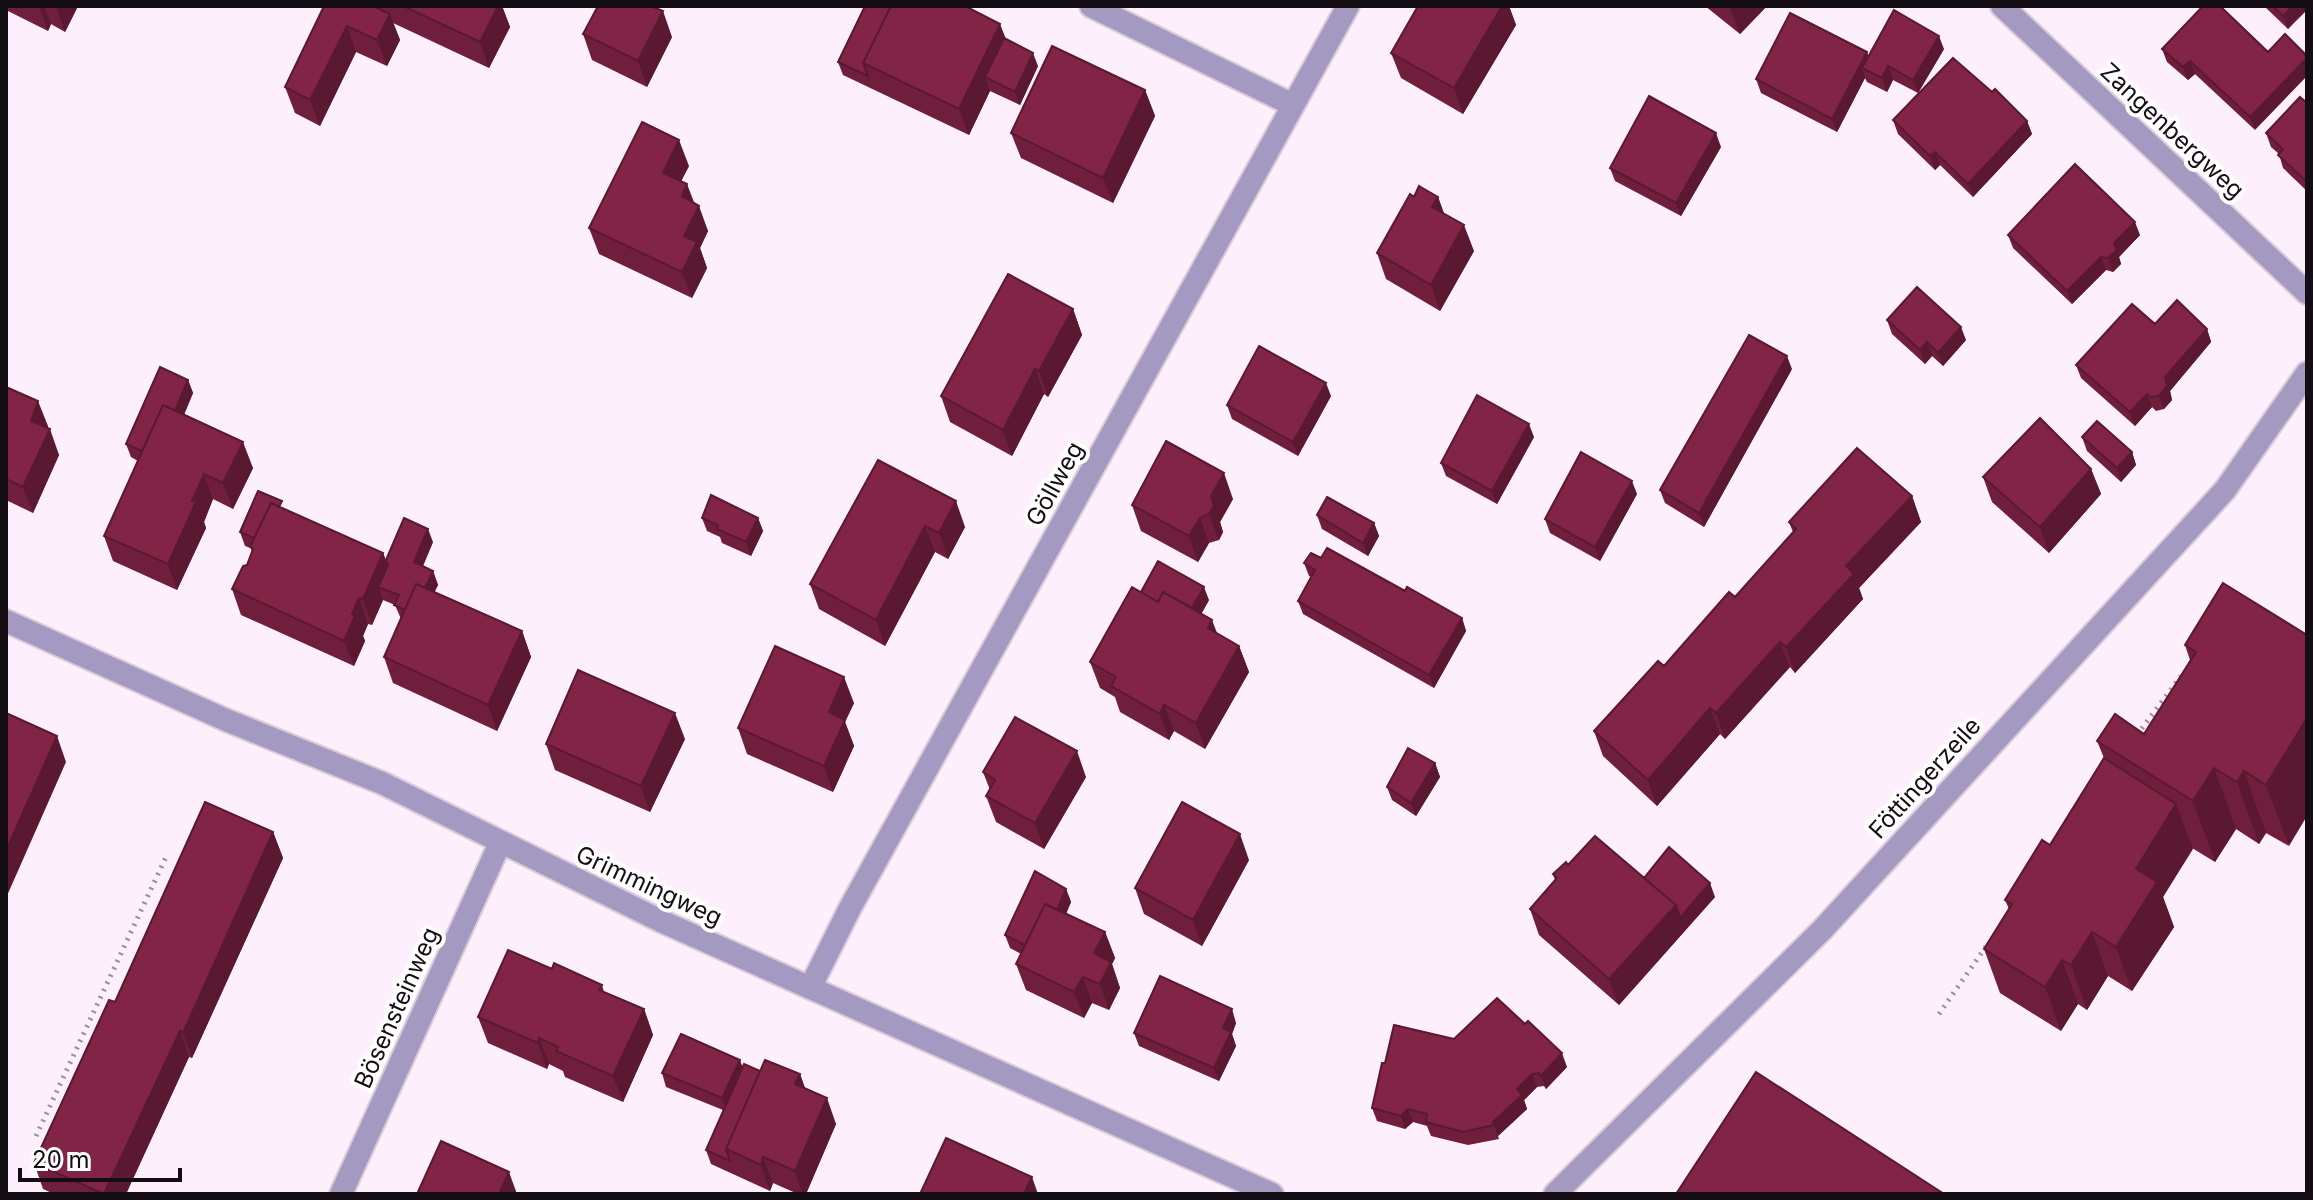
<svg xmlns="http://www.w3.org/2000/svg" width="2313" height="1200" viewBox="0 0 2313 1200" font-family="Inter,sans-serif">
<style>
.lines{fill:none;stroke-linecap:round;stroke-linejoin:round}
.minor-casing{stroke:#d9cbd7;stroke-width:26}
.path{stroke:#998d98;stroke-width:5;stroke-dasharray:2 6;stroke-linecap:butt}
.minor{stroke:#a499c0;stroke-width:22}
.wall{fill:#6f1f3b}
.shaded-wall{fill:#5a1930}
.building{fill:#812445;stroke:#5a1930;stroke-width:2}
.labels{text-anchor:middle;stroke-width:8;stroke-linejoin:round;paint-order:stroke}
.street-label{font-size:24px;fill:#150d14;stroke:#fff}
</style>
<rect width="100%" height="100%" fill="#feeffc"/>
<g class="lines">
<defs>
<path id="minor" d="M1091 6 1293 105
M2002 6 2307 293
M6 621 226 720 382 783 663 922 1272 1194
M810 988 850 908 1348 6
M341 1194 500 843
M1555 1194 1822 930 2225 490 2307 373"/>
</defs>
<use href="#minor" class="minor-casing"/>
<path class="path" d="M2137 735 2181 676
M1939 1014 1987 945
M36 1136 166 857"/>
<use href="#minor" class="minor"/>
</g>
<path class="wall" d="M6 6H78L65 32 51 24 48 31 6 10Z
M324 6H502L510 27 489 68 393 23 400 40 387 66 356 52 320 126 295 113 285 87Z
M1418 6H1509L1516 25 1463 114 1401 78 1391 53Z
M1705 6H1767L1740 34Z
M2220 6 2255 130 2195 74 2188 80 2167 62 2162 49Z
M2264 6H2307L2288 29Z
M583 34 672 37 647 87 592 60Z
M1006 40 1038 66 1020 105 990 91 969 135 843 75 838 62Z
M1944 49 1918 93 1893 80 1887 92 1867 82 1865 78 1837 132 1761 93 1756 79 1867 52 1868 57Z
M1145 90 1155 116 1113 203 1021 158 1011 133Z
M1992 92 2027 121 2032 134 1973 197 1940 165 1935 170 1898 134 1893 120Z
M2307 103V191L2283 168 2279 154 2271 147 2266 133Z
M1721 147 1681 216 1615 181 1610 168Z
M689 166 681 181 694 203 708 231 700 248 707 268 692 298 599 254 589 228Z
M1414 197H1438L1444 213 1474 251 1440 311 1386 279 1377 253Z
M2008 235H2140L2119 257 2121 264 2113 272 2106 270 2072 304 2013 248Z
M1073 309 1082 335 1048 397 1044 394 1012 456 950 422 941 396Z
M1887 320 1966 340 1943 366 1932 356 1925 364 1892 334Z
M2155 324 2207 329 2211 342 2170 391 2172 400 2164 409 2156 411 2152 407 2135 426 2081 378 2076 365Z
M1792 369 1704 527 1665 503 1660 490Z
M188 380 193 393 184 415 253 468 233 509 213 499 204 522 206 528 177 590 113 561 104 536 138 461 131 457 126 444Z
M6 387 48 426 47 428 59 455 33 513 6 500Z
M1331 396 1298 456 1232 419 1227 405Z
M1534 437 1497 504 1446 476 1441 463Z
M2082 437 2132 452 2136 465 2121 482 2087 451Z
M878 460 965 527 948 559 935 552 885 646 819 609 810 584Z
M2091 469 2101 494 2049 553 1992 502 1983 477Z
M1637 494 1600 561 1550 533 1545 519Z
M1912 496 1921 522 1859 588 1863 599 1795 673 1790 667 1725 739 1720 734 1657 806 1603 756 1594 731 1664 666 1735 597 1793 532 1789 522Z
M1233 499 1220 522 1223 532 1219 540 1209 543 1198 562 1141 531 1132 505Z
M285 509 383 553 386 560 433 542 423 566 433 571 438 585 434 592 522 631 531 657 497 731 393 683 384 657 401 619 395 605 383 600 372 625 368 624 363 636 365 641 354 666 241 615 232 589 247 565 252 552 251 548 245 546 240 532Z
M1317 515 1374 523 1379 536 1368 556 1322 529Z
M702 518H758L763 531 751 556 722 543 720 537 707 531Z
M1321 558 1462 618 1466 631 1434 688 1303 614 1298 601 1311 577 1309 576 1304 563Z
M2223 583 2289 846 2266 833 2259 844 2236 829 2215 862 2192 848 2163 897 2174 927 2132 991 2108 976 2087 1010 2078 1004 2061 1031 2000 993 1984 949 2009 909 2005 900 2050 845 2104 758 2097 741 2144 734 2190 660 2185 645Z
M1209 600 1201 614 1218 634 1239 646 1249 672 1205 749 1174 731 1169 740 1120 712 1115 697 1100 688 1090 662Z
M854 703 845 722 854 746 833 792 747 754 738 728Z
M685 739 650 812 555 770 546 744Z
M1435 763 1440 777 1416 816 1392 800 1387 787Z
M983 772 1086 777 1044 849 996 822 986 796 990 790Z
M273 832 283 858 192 1058 189 1057 126 1194H54L43 1189 34 1163 115 1002Z
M1249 860 1202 946 1144 914 1135 888Z
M1568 865 1644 878 1715 897 1619 1005 1539 935 1530 909 1555 880 1553 874Z
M1066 889 1071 902 1066 914 1105 932 1115 958 1112 964 1120 988 1109 1010 1092 1003 1084 1018 1026 990 1016 964 1021 954 1010 948 1005 935Z
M552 969 602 985 604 992 644 1009 653 1035 623 1102 565 1077 563 1071 549 1064 547 1069 488 1043 478 1017Z
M1236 1023 1232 1034 1236 1046 1219 1081 1139 1046 1134 1033Z
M742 1067 760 1071 800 1074 805 1088 836 1124 806 1194H798L773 1183 770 1191 711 1164 706 1150 723 1110 666 1087 662 1073Z
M1567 1067 1546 1089 1544 1086 1537 1087 1524 1100 1527 1109 1498 1136 1499 1139 1468 1145 1431 1136 1427 1126 1413 1122 1405 1129 1377 1121 1372 1108Z"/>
<path class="shaded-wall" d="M39 6H44L51 24 48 31Z
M56 6H78L65 32Z
M498 6H502L510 27 489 68 480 42Z
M1502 6H1509L1516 25 1463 114 1454 88Z
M1732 6H1767L1740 34 1730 8Z
M2293 6H2307V10L2288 29 2283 16Z
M663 11 672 37 647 87 638 61Z
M390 14 400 40 387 66 377 40Z
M1000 24 1010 49 985 77 990 91 969 135 959 109Z
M347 26 356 52 320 126 310 100Z
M1939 36 1944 49 1918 93 1913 80Z
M1867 52 1872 66 1862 68 1865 78 1837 132 1832 119Z
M1033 53 1038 66 1020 105 1015 92Z
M2307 58V76L2255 130 2250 117Z
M2190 61 2195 74 2188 80 2183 67Z
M1888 66 1893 80 1887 92 1882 78Z
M1145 90 1155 116 1113 203 1103 178Z
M2027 121 2032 134 1973 197 1968 184Z
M1716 133 1721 147 1681 216 1676 203Z
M679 140 689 166 672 199 663 173Z
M1935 152 1940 165 1935 170 1930 156Z
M687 184 697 210 699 206 708 231 700 248 707 268 692 298 682 272 684 236 682 196Z
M1438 197 1447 223 1432 207Z
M2135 222 2140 235 2119 257 2121 264 2113 272 2108 258 2114 243Z
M1464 225 1474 251 1440 311 1431 285Z
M2101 257 2106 270 2072 304 2067 291Z
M1073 309 1082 335 1048 397 1039 371Z
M1961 327 1966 340 1943 366 1938 353Z
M2207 329 2211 342 2170 391 2172 400 2164 409 2159 396 2165 377Z
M1927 342 1932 356 1925 364 1920 350Z
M1787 356 1792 369 1704 527 1699 513Z
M1035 369 1044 394 1012 456 1003 430Z
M188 380 193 393 176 433 171 419Z
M1326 383 1331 396 1298 456 1293 442Z
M2147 394 2152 407 2135 426 2130 412Z
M38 401 48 426 40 447 31 421Z
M1529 424 1534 437 1497 504 1492 491Z
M50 429 59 455 33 513 23 487Z
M243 442 253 468 233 509 223 483Z
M2132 452 2136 465 2121 482 2117 468Z
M2091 469 2101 494 2049 553 2040 527Z
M1224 473 1233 499 1220 522 1223 532 1219 540 1209 514 1211 496Z
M204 474 213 499 204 522 206 528 177 590 168 564Z
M1632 481 1637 494 1600 561 1595 547Z
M1912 496 1921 522 1859 588 1863 599 1795 673 1786 647 1846 566Z
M956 501 965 527 948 559 939 533Z
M758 518 763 531 751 556 746 542Z
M1200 518 1209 543 1198 562 1189 536Z
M1374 523 1379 536 1368 556 1363 543Z
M925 526 935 552 885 646 876 620Z
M428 529 433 542 419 575 414 562Z
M383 553 392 579 378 587 383 600 372 625 363 599Z
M433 571 438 585 418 627 413 614Z
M1204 587 1209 600 1193 629 1188 615Z
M359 598 368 624 363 636 365 641 354 666 344 641 352 614Z
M1462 618 1466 631 1434 688 1429 675Z
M1212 620 1222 646 1208 628Z
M522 631 531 657 497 731 488 705Z
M1780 642 1790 667 1725 739 1716 713Z
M1239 646 1249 672 1205 749 1196 723Z
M844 677 854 703 845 722 854 746 833 792 824 766 829 712Z
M1164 705 1174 731 1169 740 1160 714Z
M1710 708 1720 734 1657 806 1648 780Z
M675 713 685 739 650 812 641 786Z
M2307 718V816L2289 846 2266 785Z
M57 736 66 762 6 898V851Z
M1077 751 1086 777 1044 849 1035 823Z
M1435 763 1440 777 1416 816 1411 803Z
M2214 768 2236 829 2215 862 2193 801Z
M2244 771 2266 833 2259 844 2237 782Z
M2176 804 2193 849 2163 897 2174 927 2132 991 2116 947 2136 869Z
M273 832 283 858 192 1058 183 1033Z
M1240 834 1249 860 1202 946 1193 920Z
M1710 883 1715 897 1619 1005 1609 979 1676 905Z
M1066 889 1071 902 1058 932 1053 918Z
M1105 932 1115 958 1112 964 1120 988 1109 1010 1100 984 1094 953Z
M2092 932 2108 976 2087 1010 2071 965Z
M2062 960 2078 1004 2061 1031 2045 987Z
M1083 977 1092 1003 1084 1018 1074 992Z
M644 1009 653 1035 623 1102 613 1076Z
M1232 1009 1236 1023 1232 1034 1236 1046 1219 1081 1214 1068 1223 1028Z
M180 1031 189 1057 126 1194H104Z
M539 1038 549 1064 547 1069 538 1043Z
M1562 1053 1567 1067 1546 1089 1541 1076Z
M740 1060 745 1074 727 1112 722 1098Z
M800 1074 809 1100 795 1084Z
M1532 1074 1537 1087 1524 1100 1527 1109 1498 1136 1499 1139 1493 1122 1517 1089Z
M827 1098 836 1124 806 1194H803L795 1171Z
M1408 1109 1413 1122 1405 1129 1401 1116Z
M763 1157 773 1183 770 1191 761 1165Z
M509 1172 517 1194H499Z
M1032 1177 1038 1194H1024Z"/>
<path class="building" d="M324 6H373L390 14 377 40 347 26 310 100 285 87Z
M403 6H498L480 42Z
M598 6H651L663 11 638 61 583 34Z
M865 6H891L863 63 868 76 838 62Z
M891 6H965L1000 24 959 109 863 63Z
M1418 6H1502L1454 88 1391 53Z
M2203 6H2220L2268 52 2285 34 2307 56V58L2250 117 2190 61 2183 67 2162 49Z
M2273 6H2293L2283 16Z
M1894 10 1939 36 1913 80 1888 66 1882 78 1862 68Z
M1790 13 1867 52 1832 119 1756 79Z
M1004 38 1033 53 1015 92 985 77Z
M1052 46 1145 90 1103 178 1011 133Z
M1953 58 1992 92 1995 89 2027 121 1968 184 1935 152 1930 156 1893 120Z
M1649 96 1716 133 1676 203 1610 168Z
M2300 97 2307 103V182L2278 155 2283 149 2266 133Z
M642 122 679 140 663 173 687 184 682 196 699 206 684 236 697 242 682 272 589 228Z
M2075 164 2135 222 2114 243 2117 250 2108 258 2101 257 2067 291 2008 235Z
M1419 186 1438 197 1432 207 1464 225 1431 285 1377 253 1410 194 1414 197Z
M1008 274 1073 309 1039 371 1035 369 1003 430 941 396Z
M1917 287 1961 327 1938 353 1927 342 1920 350 1887 320Z
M2177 300 2207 329 2165 377 2167 386 2159 396 2151 397 2147 394 2130 412 2076 365 2132 304 2155 324Z
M1749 335 1787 356 1699 513 1660 490Z
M1259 346 1326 383 1293 442 1227 405Z
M160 367 188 380 175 411 163 405 142 451 126 444Z
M6 387 38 401 31 421 50 429 23 487 6 479Z
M1477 395 1529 424 1492 491 1441 463Z
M163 405 243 442 223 483 204 474 192 501 196 502 168 564 104 536Z
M2040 418 2091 469 2040 527 1983 477Z
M2097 421 2132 452 2117 468 2082 437Z
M1166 441 1224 473 1211 496 1214 506 1209 514 1200 518 1189 536 1132 505Z
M1857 448 1912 496 1846 566 1854 574 1789 644 1786 647 1780 642 1716 713 1710 708 1648 780 1594 731 1658 661 1664 666 1729 592 1735 597 1796 529 1789 522Z
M1581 452 1632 481 1595 547 1545 519Z
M878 460 956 501 939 533 925 526 876 620 810 584Z
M258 491 282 501 279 507 271 503 254 538 240 532Z
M711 495 758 518 746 542 717 529 718 525 702 518Z
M1327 497 1374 523 1363 543 1317 515Z
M271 503 383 553 363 599 359 598 352 614 355 616 344 641 232 589 243 566 247 565 253 549 250 547Z
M404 518 428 529 414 562 433 571 425 588 416 584 405 610 394 605 399 595 378 587 388 565 386 560Z
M1327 548 1405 591 1407 587 1462 618 1429 675 1298 601 1315 570 1304 563 1311 553 1321 558Z
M1158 561 1204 587 1192 608 1163 592 1158 602 1141 592Z
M2223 583 2307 635V718L2266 785 2244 771 2237 782 2214 768 2193 801 2097 741 2115 714 2144 734 2196 652 2185 645Z
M416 584 522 631 488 705 384 657Z
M1132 587 1158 602 1163 592 1212 620 1208 628 1239 646 1196 723 1164 705 1160 714 1111 686 1116 677 1090 662Z
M775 646 844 677 829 712 845 720 824 766 738 728Z
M578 670 675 713 641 786 546 744Z
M6 713 57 736 6 851Z
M1015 717 1077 751 1035 823 986 796 995 780 983 772Z
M1408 748 1435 763 1411 803 1387 787Z
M2104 758 2176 804 2136 869 2157 882 2116 947 2092 932 2071 965 2062 960 2045 987 1984 949 2012 904 2005 900 2042 840 2050 845Z
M205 802 273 832 183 1033 180 1031 104 1194 34 1163 109 1000 115 1002Z
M1182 802 1240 834 1193 920 1135 888Z
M1595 836 1676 905 1609 979 1530 909 1557 878 1553 874 1566 862 1568 865Z
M1669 847 1710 883 1680 918 1676 905 1644 878Z
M1035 871 1066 889 1057 910 1045 904 1025 945 1005 935Z
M1045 904 1105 932 1094 953 1111 962 1100 984 1083 977 1074 992 1016 964Z
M508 950 552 969 554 963 602 985 599 990 644 1009 613 1076 556 1051 558 1047 539 1038 538 1043 478 1017Z
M1160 976 1232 1009 1223 1028 1231 1032 1214 1068 1134 1033Z
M1497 998 1525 1024 1528 1021 1562 1053 1541 1076 1539 1073 1532 1074 1517 1089 1522 1095 1493 1122 1494 1125 1463 1132 1426 1122 1427 1114 1408 1109 1401 1116 1372 1108 1382 1063H1385L1394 1025 1454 1039Z
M681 1034 740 1060 722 1098 662 1073Z
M765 1060 800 1074 795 1084 827 1098 795 1171 763 1157 761 1165 726 1149Z
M744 1064 760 1071 726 1149 730 1161 706 1150Z
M1756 1072 1944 1194H1676Z
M946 1138 1032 1177 1024 1194H920Z
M441 1141 509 1172 499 1194H417Z"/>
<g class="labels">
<g class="street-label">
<text transform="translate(2172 131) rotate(43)" y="8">Zangenbergweg</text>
<text transform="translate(1055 484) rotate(-61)" y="8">Göllweg</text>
<text transform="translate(1925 778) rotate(-48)" y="8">Föttingerzeile</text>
<text transform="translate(649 886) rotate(25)" y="8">Grimmingweg</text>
<text transform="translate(397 1008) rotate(-66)" y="8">Bösensteinweg</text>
</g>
</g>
<rect width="2313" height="1200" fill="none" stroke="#150d14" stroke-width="16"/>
<path d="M20 1168v12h160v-12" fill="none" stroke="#150d14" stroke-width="4"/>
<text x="32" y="1168" font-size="24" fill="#150d14" stroke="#ffffff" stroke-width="6" paint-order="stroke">20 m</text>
</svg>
